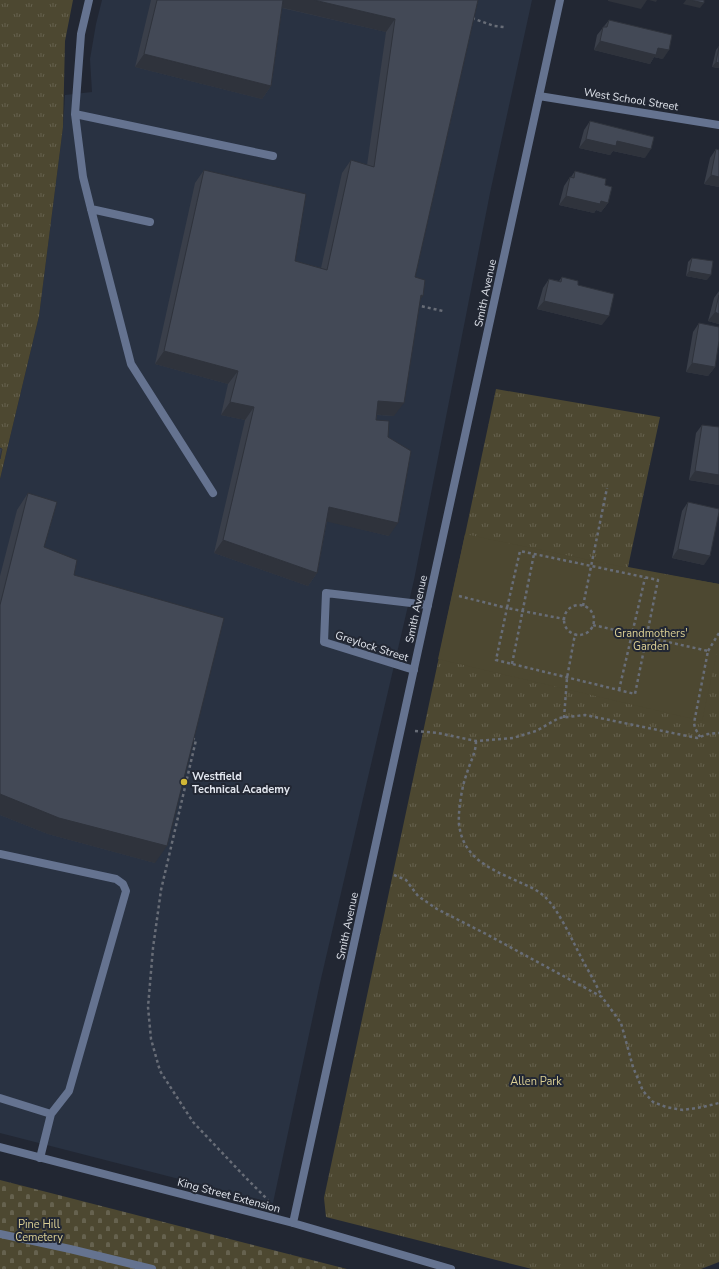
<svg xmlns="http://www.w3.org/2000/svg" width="719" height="1269" viewBox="0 0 719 1269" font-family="'Nunito Sans',sans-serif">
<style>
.built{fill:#293242}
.cemetery{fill:url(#cemetery-stones)}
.park{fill:url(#park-tufts)}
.garden{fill:#4d4831}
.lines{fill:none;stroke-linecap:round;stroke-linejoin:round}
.path{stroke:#686d77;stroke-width:2.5;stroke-dasharray:3 3;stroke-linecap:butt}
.service{stroke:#657390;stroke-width:8}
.minor{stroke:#657390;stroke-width:8}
.wall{fill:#3a3f4a}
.shaded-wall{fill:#2f333c}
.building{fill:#434956;stroke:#2f333c}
.poi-dot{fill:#d1b736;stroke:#222733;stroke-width:1.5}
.labels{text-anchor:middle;stroke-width:4;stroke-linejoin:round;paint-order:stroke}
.street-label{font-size:11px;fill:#e1e5ed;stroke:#222733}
.park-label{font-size:11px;fill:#dbcf94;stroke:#222733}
.poi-label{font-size:11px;font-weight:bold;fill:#e1e5ed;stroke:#222733;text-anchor:start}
</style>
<defs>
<pattern id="cemetery-stones" width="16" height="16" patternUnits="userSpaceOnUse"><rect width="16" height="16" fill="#4d4831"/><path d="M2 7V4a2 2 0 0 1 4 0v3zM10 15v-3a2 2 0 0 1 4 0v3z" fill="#66624f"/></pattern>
<pattern id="park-tufts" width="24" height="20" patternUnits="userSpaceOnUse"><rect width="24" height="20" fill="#4d4831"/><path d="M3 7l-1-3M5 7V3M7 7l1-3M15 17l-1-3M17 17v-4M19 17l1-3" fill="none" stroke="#66624f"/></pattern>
</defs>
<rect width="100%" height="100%" fill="#222733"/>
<path class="built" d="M102 0H532L490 193 414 580 320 983 273 1203 0 1133V479L39 316 63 127 65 95 92 92 90 59 96 24Z"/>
<path class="cemetery" d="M0 1180 347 1269H0Z"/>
<path class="park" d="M0 0H73L65 41 63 127 39 316 0 479Z
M496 389 660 417 628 567 719 584V1262L701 1269H532L326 1217 324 1198Z"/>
<path class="garden" d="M465 534 628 568 719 584V643L702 721 438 659Z"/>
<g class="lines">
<path class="path" d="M472 18 494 26 504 27
M416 305 443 311
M459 596 507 608 496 660 635 694 658 580 520 551 507 608 564 619
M564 620a15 15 0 1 1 30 0a15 15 0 1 1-30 0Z
M583 606 607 488
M593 625 708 651 694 723 695 728 700 737
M708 651 719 633
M512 664 534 554
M619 690 645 578
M564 718 567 678 575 634
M415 731 438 733 476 741 513 738 536 731 559 718 585 715 697 738 708 734 719 733
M192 738 196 740 161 890 153 948 148 1007 151 1039 160 1071 193 1122 247 1179 268 1200
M476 741C476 753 470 762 467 773 462 785 458 811 459 824 463 859 491 869 519 882 528 886 538 890 545 897 559 910 573 942 582 959 589 972 596 984 602 997
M394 875 406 880 418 896 437 909 486 934 602 997 621 1023 633 1067 643 1091 653 1102 666 1107 683 1110 703 1107 719 1103"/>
<path class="service" d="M89 0 81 34 75 114 83 177 91 209 131 364 213 493
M75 114 273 156
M91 209 150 222
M414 670 324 642 326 593 428 605
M0 854 116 879 123 884 126 891 69 1091 51 1114 40 1158
M0 1098 51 1114
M0 1234 70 1249 152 1269"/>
<path class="minor" d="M539 96 719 125
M0 1147 293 1223 451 1269
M293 1223 560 0"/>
</g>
<path class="wall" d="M151 0H478L415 277 420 301 394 416 377 415 376 420 388 437 389 536 327 521 317 573 308 586 214 553 245 420 221 415 228 384 155 364 195 183 204 170 295 261 321 268 342 173 351 160 367 165 386 32 282 8 271 86 262 99 135 67Z
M609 20 663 59 654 57 650 64 594 50 597 35Z
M719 46V68L712 67 716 50Z
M590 121 645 158 613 151 610 155 579 148 584 130Z
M716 149 719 150V187L704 184 710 158Z
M575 171 605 185 608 203 601 212 596 210 594 213 559 205 564 186 570 177H571Z
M692 258 707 280 686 276 688 262Z
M562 277 578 285 602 325 537 309 543 288 549 279 559 281Z
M719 291V324L708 321 714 298Z
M699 323 715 367 708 376 686 372 693 332Z
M702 425 719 485 689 480 696 433Z
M28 493 44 547 74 575 155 863 48 834 0 815V576L17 510Z
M688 502 704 565 672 558 682 511Z"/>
<path class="shaded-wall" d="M279 0H314L395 19 386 32 275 6Z
M608 0H647L641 9 608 1Z
M649 0H657L656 2Z
M686 0H690L704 3 700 8 683 4Z
M600 41 658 48 669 50 663 59 654 57 650 64 594 50Z
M144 54 271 86 262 99 135 67Z
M716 62 719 63V68L712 67Z
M586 139 617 141 651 149 645 158 613 151 610 155 579 148Z
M711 175 719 177V187L704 184Z
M566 196 601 201 608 203 601 212 596 210 594 213 559 205Z
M689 271 711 275 707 280 686 276Z
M421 295 423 296 414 309Z
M544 301 609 316 602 325 537 309Z
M715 312 719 314V324L708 321Z
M164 351 238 371 228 384 155 364Z
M692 363 715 367 708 376 686 372Z
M378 401 404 403 394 416 369 414Z
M230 402 254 407 245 420 221 415Z
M695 471 719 475V485L689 480Z
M329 507 398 523 389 536 320 520Z
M223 540 317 573 308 586 214 553Z
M678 549 710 556 704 565 672 558Z
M0 794 167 846 155 863 48 834 0 815Z"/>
<path class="building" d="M157 0H283L271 86 144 54Z
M314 0H478L415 277 425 280 423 296 421 295 404 403 378 401 376 420 389 421 388 437 411 451 398 523 329 507 317 573 223 540 254 407 230 402 238 371 164 351 204 170 306 194 295 261 327 270 351 160 374 167 395 19Z
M690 0H704V3Z
M609 20 672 35 669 50 658 48 656 55 600 41 603 27H607Z
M719 47V63L716 62Z
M590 121 654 137 651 149 617 141 616 146 586 139Z
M716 149 719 150V177L711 175Z
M575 171 606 179 605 185 612 187 608 203 601 201 600 204 566 196 570 177 574 178Z
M692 258 713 261 711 275 689 271Z
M562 277 578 281V285L614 294 609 316 544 301 549 279 561 282Z
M719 295V314L715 312Z
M699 323 719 327V341L715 367 692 363Z
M702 425 719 427V475L695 471Z
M0 448 2 449 0 459Z
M28 493 57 502 44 547 77 560 74 575 224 618 167 846 59 818 0 794V605Z
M688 502 719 509V512L710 556 678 549Z"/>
<circle class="poi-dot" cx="184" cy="782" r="4"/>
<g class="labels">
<g class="street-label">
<text transform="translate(631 99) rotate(9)" y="4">West School Street</text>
<text transform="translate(485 293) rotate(-78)" y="4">Smith Avenue</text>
<text transform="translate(416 609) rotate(-78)" y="4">Smith Avenue</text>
<text transform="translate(372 646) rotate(18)" y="4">Greylock Street</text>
<text transform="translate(347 926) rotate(-78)" y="4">Smith Avenue</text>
<text transform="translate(229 1195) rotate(15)" y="4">King Street Extension</text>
</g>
<g class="park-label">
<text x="651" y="637">Grandmothers'<tspan x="651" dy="13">Garden</tspan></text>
<text x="536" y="1085">Allen Park</text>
<text x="39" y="1228">Pine Hill<tspan x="39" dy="13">Cemetery</tspan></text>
</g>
<g class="poi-label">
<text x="192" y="780">Westfield<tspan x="192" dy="13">Technical Academy</tspan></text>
</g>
</g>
</svg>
